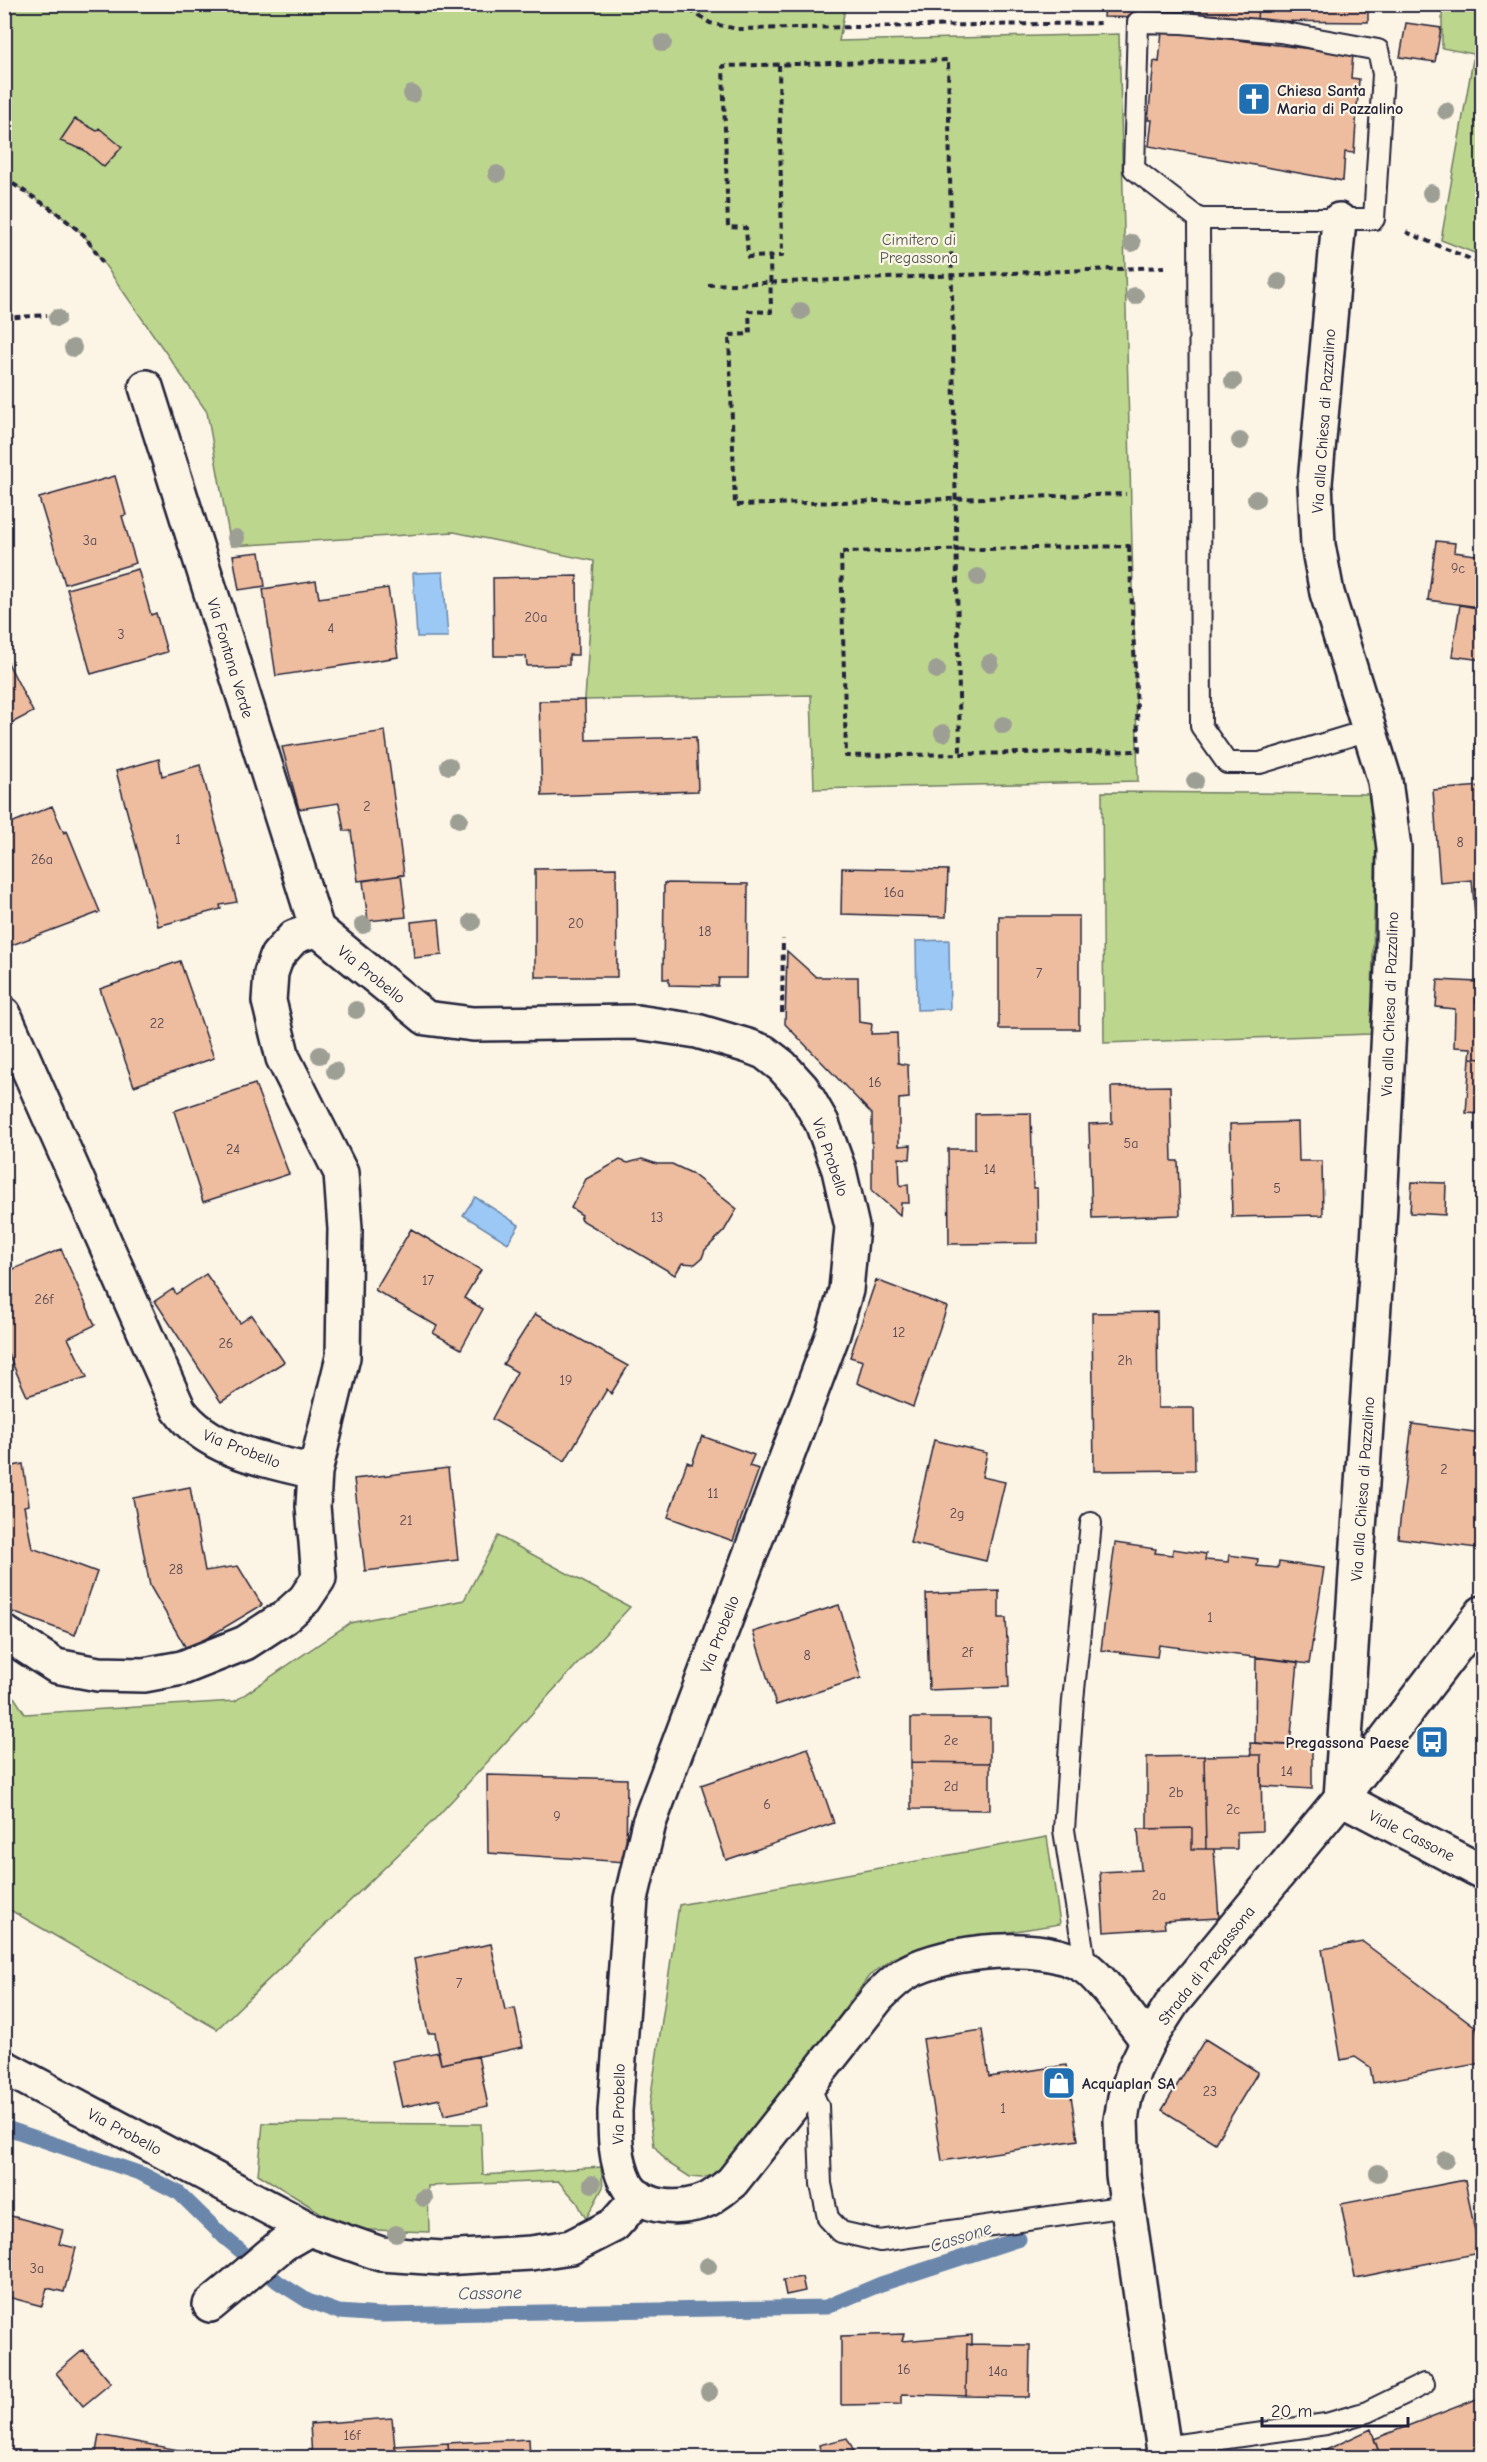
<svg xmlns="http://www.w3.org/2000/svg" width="1487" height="2462" viewBox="0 0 1487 2462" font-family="'Comic Neue',sans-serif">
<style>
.green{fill:#bdd68d;stroke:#707c64;stroke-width:1.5}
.water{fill:#9bc8f5;stroke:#6b86ab;stroke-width:1.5}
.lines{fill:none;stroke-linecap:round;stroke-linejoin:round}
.stream{stroke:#6b86ab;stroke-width:15}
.building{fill:#eebc9e;stroke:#22223b;stroke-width:1.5}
.service-casing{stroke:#22223b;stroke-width:24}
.minor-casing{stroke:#22223b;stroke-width:38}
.tertiary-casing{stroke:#22223b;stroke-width:38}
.path{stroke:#22223b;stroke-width:4;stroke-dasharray:6 4.5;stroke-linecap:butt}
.service{stroke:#fcf5e5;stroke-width:20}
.minor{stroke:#fcf5e5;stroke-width:33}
.tertiary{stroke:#fcf5e5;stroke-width:33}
.tree{fill:#9d9f95}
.labels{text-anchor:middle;stroke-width:4.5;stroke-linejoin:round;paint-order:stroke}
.number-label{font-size:14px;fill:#554854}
.poi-label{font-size:16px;font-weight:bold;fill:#22223b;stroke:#fcf5e5;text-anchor:start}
.park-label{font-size:16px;fill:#505854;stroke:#fcf5e5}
.street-label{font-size:16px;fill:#22223b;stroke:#fcf5e5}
.water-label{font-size:18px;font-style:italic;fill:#465473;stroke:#fcf5e5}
</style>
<rect width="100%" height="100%" fill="#fcf5e5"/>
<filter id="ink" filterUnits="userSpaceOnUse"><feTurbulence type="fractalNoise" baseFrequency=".0167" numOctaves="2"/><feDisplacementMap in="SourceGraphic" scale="12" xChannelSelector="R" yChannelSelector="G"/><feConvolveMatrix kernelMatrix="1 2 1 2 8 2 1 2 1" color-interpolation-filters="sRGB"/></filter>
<g filter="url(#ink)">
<path class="green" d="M1032 4 845 8 839 41 1119 34 1138 781 814 789 811 695 585 700 594 561 454 532 231 546 207 412 84 235 56 212 5 178V5Z
M1442 5H1482V256L1441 240 1474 54 1442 48Z
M1102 792 1377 794 1371 1034 1104 1043Z
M498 1536 630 1607 434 1820 217 2029 5 1907V1683L25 1714 235 1701 350 1623 464 1600Z
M1047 1837 1060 1924 928 1945 893 1958 869 1976 752 2135 721 2173 702 2178 690 2177 668 2163 654 2146 649 2108 679 1905Z
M263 2123 481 2124 483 2175 601 2167 603 2187 586 2219 577 2202 558 2181 428 2186 429 2232 347 2229 258 2174Z"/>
<path class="water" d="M443 572 448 637H417L413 573Z
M949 940 950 1009 917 1010 916 941Z
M475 1197 519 1225 508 1243 463 1215Z"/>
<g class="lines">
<path class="stream" d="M4 2127 142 2174 179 2193 224 2237 278 2282 308 2301 339 2312 381 2315 826 2307 881 2284 1019 2239"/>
</g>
<path class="building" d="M1105 4H1188V19L1104 17Z
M1188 4H1258L1257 21 1188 19Z
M1258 4H1368V22L1257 21Z
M1406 23 1441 28 1435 62 1400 57Z
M1162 31 1353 54 1351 78 1359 79 1354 153 1345 152 1343 181 1149 146 1152 120H1148L1154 61 1159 62Z
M75 119 97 131 99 128 122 147 104 167 84 150 60 141Z
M115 476 126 515 122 516 136 563 65 584 39 498Z
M1436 541 1455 543 1454 552 1482 556 1479 607 1428 600Z
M260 552 265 586 239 590 233 555Z
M138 569 151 615 156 613 167 652 91 674 67 589Z
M577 576 578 655H569V665L527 666 526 656H494L493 578Z
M316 581 319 598 388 588 398 657 276 676 263 589Z
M1460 605 1482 609V660L1452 656Z
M4 655 33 712 4 727Z
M1482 666V714L1476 713Z
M585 700 586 740 696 737 698 791 542 796 539 701Z
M385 731 404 875 358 881 351 831H344L339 803 299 809 282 747Z
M159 759 162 776 200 765 237 902 220 905 221 909 158 926 116 771Z
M1481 786 1482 940H1477L1472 880 1440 883 1433 790Z
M52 806 64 833 67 831 100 912 4 948V826Z
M616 868 617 977H535V869Z
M842 868 948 870 946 917 841 914Z
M401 875 406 917 368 921 363 881Z
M664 883 748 884 747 978H719L718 986 669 985V979H663Z
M999 916H1079V1029H999Z
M439 919 442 955 414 958 411 922Z
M787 951 816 977H858L859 1022 872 1024 871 1034 897 1033 898 1063 908 1065 909 1098 899 1099V1146L911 1145 910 1159 899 1158 900 1186 908 1184 909 1203H901L900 1215 872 1191V1114L785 1024Z
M180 961 214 1058 134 1086 100 989Z
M1438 980 1477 982 1476 1002H1482V1059L1470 1058 1471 1048 1454 1047 1455 1009 1436 1007Z
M1470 1058 1482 1059V1114L1466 1113Z
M255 1084 289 1174 203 1202 174 1111Z
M1170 1086 1172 1161H1178L1180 1215 1092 1218 1089 1124 1112 1123 1111 1087Z
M1031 1113 1033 1188H1037L1038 1243 949 1244 948 1149H975V1114Z
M1298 1122 1299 1161H1322L1323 1215 1232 1217 1230 1124Z
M642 1159 657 1164H672L691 1173 737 1209 724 1231 705 1250 702 1258 695 1264 682 1263 675 1275 580 1219 582 1215 571 1208 586 1179 620 1160 628 1163Z
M1412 1182 1446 1183 1445 1215 1410 1213Z
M411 1229 481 1270 464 1298 483 1309 461 1349 433 1333 437 1326 375 1290Z
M61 1249 95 1325 68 1338 87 1377 27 1396 4 1345V1273Z
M206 1274 240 1323 252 1315 284 1362 221 1402 155 1301 173 1289 176 1294Z
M876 1280 947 1307 913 1407 857 1383 863 1361 850 1357Z
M1157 1312 1158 1408H1194L1195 1470 1094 1471 1092 1313Z
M535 1314 628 1366 611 1394 607 1389 565 1461 492 1419 517 1372 503 1364Z
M1412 1424 1482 1433V1505L1477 1548 1398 1538Z
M702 1436 754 1455 749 1466 759 1469 733 1541 668 1517 687 1462 692 1464Z
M934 1440 987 1453 982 1477 1005 1482 986 1561 910 1543Z
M23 1464 29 1505 24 1506 32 1548 97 1572 75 1635 4 1609V1468Z
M448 1468 458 1560 365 1571 354 1479Z
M190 1487 205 1571 238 1566 262 1605 187 1650 150 1586 133 1498Z
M1115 1543 1156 1549 1155 1553 1172 1555 1173 1549 1206 1554 1205 1560 1228 1562 1229 1555 1258 1559 1257 1566 1278 1568 1279 1562 1324 1568 1309 1664 1159 1645 1157 1657 1101 1650Z
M999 1591V1618H1006L1009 1687 929 1690 926 1594Z
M839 1605 861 1678 776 1705 753 1632Z
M1256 1657 1298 1662 1290 1745 1255 1743Z
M911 1718H990V1763L911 1762Z
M1250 1743 1312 1747V1789L1261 1786V1755H1251Z
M808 1748 834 1823 726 1860 701 1785Z
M1251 1755H1261L1262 1831 1237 1832V1849H1206L1204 1756Z
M1204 1756 1206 1849H1192V1828L1147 1829V1757Z
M911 1762 990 1763V1810L911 1809Z
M487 1775 627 1779 626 1862 488 1853Z
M1192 1828V1849H1214L1219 1918 1164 1921 1165 1928 1104 1932 1100 1872 1141 1870 1138 1829Z
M1363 1942 1477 2028 1482 2063 1373 2083 1370 2067 1355 2057 1341 2060 1322 1949Z
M491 1944 505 2010 515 2008 523 2047 441 2064 435 2033H428L414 1959Z
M982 2030 989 2077 1066 2065 1078 2140 942 2161 923 2039Z
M1205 2039 1258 2072 1215 2143 1162 2110Z
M438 2052 441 2064 478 2056 488 2106 444 2115 440 2099 402 2107 392 2061Z
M1465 2180 1479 2253 1355 2278 1341 2204Z
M4 2214 63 2230 59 2244 76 2248 64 2292 47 2288 42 2306 4 2296Z
M802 2277 805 2291 786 2295 783 2280Z
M904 2334 902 2341 972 2335V2345L967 2344 966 2396 902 2394V2404L841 2405V2336Z
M967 2344 1030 2345 1029 2397 966 2396Z
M83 2350 111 2383 83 2406 56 2373Z
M1482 2397V2458H1381L1374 2439Z
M392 2418 396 2458H312L310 2424Z
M1371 2429 1381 2458H1309Z
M99 2435 195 2453 194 2458H95Z
M847 2438 857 2458H822L819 2445Z
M529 2439 530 2458H449L448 2443Z
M448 2443 449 2458H396L395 2446Z"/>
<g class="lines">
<defs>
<path id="service" d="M1138 22 1182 23 1280 32 1378 50 1383 74 1374 219H1199L1134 169Z
M1199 219 1201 726 1227 763H1260L1369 730
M1086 1968 1064 1830 1073 1700 1091 1523
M808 2083 818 2106 821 2184 828 2218 841 2232 880 2241 1127 2206
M1164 2447 1326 2424 1367 2412 1424 2384"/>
<path id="minor" d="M1339 220 1315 483 1318 545 1327 593 1385 781 1394 848 1393 949 1378 1245 1341 1798
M146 387 317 929
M4 1014 179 1410C208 1451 269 1461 315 1472
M5 1633 56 1666 98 1674 144 1675 182 1668 245 1643 285 1617 305 1599 319 1578 313 1506 315 1472 343 1357 345 1229 341 1173 283 1058 269 1001 271 973 277 956 294 937 317 929 426 1018 473 1024 637 1022 697 1031 748 1046 764 1052 782 1066 802 1088 822 1123 839 1170 852 1227 846 1290 833 1334 649 1823 631 1899 615 2111C615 2136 615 2160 626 2183 640 2211 685 2211 709 2199 717 2194 725 2188 732 2182L878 1997C886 1989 896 1979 906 1973 948 1950 1043 1940 1085 1967 1103 1979 1133 2023 1148 2041
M4 2067 309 2229 381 2254 442 2258 531 2253 571 2247 614 2225 639 2197
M210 2305 283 2244 309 2229"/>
<path id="tertiary" d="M1341 1798 1482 1872
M1165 2458 1123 2175 1121 2120 1125 2097 1134 2070 1148 2041 1173 2002 1341 1798 1482 1613"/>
</defs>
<use href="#service" class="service-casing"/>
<use href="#minor" class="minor-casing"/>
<use href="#tertiary" class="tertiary-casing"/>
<path class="path" d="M681 4 710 23 737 29 1103 23
M779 65 782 256 748 257 746 228 728 227 723 66 948 60 960 753
M4 178 56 212 84 235 103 263
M1406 232 1482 264
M770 256 771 312 749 311 750 334 729 335 735 505 1126 494
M708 285 1165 267
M4 318 47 315
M1129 546 1139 751 846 756 841 552Z
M782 1013 783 939"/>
<use href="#service" class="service"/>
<use href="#minor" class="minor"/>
<use href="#tertiary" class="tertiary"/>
</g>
<g class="tree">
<circle cx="663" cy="43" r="9"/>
<circle cx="412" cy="94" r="9"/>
<circle cx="1446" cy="111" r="9"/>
<circle cx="497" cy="174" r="9"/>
<circle cx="1431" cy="193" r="9"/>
<circle cx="1132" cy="243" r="9"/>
<circle cx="1279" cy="282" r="9"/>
<circle cx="1135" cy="296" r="9"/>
<circle cx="801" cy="311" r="9"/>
<circle cx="57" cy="318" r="9"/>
<circle cx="73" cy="348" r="9"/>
<circle cx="1233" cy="381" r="9"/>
<circle cx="1240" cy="441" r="9"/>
<circle cx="1256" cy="499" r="9"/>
<circle cx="236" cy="538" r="9"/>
<circle cx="978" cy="577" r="9"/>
<circle cx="990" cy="663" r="9"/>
<circle cx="937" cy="670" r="9"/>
<circle cx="1003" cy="725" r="9"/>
<circle cx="943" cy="733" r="9"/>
<circle cx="449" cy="766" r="9"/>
<circle cx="1195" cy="781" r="9"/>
<circle cx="459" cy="819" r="9"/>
<circle cx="472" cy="922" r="9"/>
<circle cx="363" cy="925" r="9"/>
<circle cx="356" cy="1010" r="9"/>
<circle cx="320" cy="1055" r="9"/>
<circle cx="335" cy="1071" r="9"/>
<circle cx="1445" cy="2160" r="9"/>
<circle cx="1378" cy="2173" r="9"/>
<circle cx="592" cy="2184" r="9"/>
<circle cx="424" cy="2198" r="9"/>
<circle cx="396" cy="2234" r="9"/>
<circle cx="708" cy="2266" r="9"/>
<circle cx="709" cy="2392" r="9"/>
</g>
</g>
<defs>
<symbol id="church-square" viewBox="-11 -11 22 22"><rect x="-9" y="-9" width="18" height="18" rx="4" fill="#1f6fb2" stroke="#fcf5e5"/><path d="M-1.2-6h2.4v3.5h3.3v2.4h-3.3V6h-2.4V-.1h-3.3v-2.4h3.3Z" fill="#fff"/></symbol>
<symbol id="bus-square" viewBox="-11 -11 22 22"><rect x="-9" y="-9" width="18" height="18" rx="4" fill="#1f6fb2" stroke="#fcf5e5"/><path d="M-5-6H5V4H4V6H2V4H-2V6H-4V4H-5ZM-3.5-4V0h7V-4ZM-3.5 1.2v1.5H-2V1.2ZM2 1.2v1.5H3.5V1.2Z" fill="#fff"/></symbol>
<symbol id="shop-square" viewBox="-11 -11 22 22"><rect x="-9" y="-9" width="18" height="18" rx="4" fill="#1f6fb2" stroke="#fcf5e5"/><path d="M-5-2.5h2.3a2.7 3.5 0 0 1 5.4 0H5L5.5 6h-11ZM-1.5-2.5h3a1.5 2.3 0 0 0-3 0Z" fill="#fff"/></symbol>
</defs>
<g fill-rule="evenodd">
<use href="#church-square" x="1235" y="80" width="38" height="38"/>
<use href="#bus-square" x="1413" y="1723" width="38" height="38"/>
<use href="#shop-square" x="1040" y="2064" width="38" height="38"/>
</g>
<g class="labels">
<g class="number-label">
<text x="90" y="545">3a</text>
<text x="1458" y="573">9c</text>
<text x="536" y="622">20a</text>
<text x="331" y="633">4</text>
<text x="121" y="639">3</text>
<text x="367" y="811">2</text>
<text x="178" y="844">1</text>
<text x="1460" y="847">8</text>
<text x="42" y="864">26a</text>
<text x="894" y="897">16a</text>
<text x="576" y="928">20</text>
<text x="705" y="936">18</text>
<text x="1039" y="978">7</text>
<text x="157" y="1028">22</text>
<text x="875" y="1087">16</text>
<text x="1131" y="1148">5a</text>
<text x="233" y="1154">24</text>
<text x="990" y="1174">14</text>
<text x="1277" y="1193">5</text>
<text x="657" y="1222">13</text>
<text x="428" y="1285">17</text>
<text x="44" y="1304">26f</text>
<text x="899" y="1337">12</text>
<text x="226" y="1348">26</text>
<text x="1125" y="1365">2h</text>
<text x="566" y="1385">19</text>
<text x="1444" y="1474">2</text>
<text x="713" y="1498">11</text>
<text x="957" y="1518">2g</text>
<text x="406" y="1525">21</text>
<text x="176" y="1574">28</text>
<text x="1210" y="1622">1</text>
<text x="967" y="1657">2f</text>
<text x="807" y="1660">8</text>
<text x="951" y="1745">2e</text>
<text x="1287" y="1776">14</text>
<text x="951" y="1791">2d</text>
<text x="1176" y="1797">2b</text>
<text x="767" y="1809">6</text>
<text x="1233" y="1814">2c</text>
<text x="557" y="1821">9</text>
<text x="1159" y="1900">2a</text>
<text x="459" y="1988">7</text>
<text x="1210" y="2096">23</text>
<text x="1003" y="2113">1</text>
<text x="37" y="2273">3a</text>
<text x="904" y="2374">16</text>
<text x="998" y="2376">14a</text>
<text x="352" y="2440">16f</text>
</g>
<g class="poi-label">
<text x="1277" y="96">Chiesa Santa<tspan x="1277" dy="18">Maria di Pazzalino</tspan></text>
<text x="1409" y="1748" text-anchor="end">Pregassona Paese</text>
<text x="1082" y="2089">Acquaplan SA</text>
</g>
<g class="park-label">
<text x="919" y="245">Cimitero di<tspan x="919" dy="18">Pregassona</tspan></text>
</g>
<g class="street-label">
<text transform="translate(1323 421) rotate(-86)" y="6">Via alla Chiesa di Pazzalino</text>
<text transform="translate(231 658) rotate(73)" y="6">Via Fontana Verde</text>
<text transform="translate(372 974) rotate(39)" y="6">Via Probello</text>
<text transform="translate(1389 1004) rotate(-88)" y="6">Via alla Chiesa di Pazzalino</text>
<text transform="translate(831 1157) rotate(71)" y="6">Via Probello</text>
<text transform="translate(242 1448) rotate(21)" y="6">Via Probello</text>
<text transform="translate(1362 1489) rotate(-86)" y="6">Via alla Chiesa di Pazzalino</text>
<text transform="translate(719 1634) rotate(-69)" y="6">Via Probello</text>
<text transform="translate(1412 1835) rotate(27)" y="6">Viale Cassone</text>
<text transform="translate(1206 1965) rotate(-52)" y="6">Strada di Pregassona</text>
<text transform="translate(618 2104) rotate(-89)" y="6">Via Probello</text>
<text transform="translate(125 2131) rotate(28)" y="6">Via Probello</text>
</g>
<g class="water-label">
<text transform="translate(961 2237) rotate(-18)" y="6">Cassone</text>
<text transform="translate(490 2293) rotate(-1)" y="6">Cassone</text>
</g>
</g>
<rect width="1487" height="2462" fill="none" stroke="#fcf5e5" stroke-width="24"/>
<rect x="12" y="12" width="1463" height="2438" fill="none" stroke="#22223b" stroke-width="2" filter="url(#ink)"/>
<path d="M1262 2417v9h146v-9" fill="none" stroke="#22223b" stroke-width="3"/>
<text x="1271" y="2417" font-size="18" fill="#22223b" stroke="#fcf5e5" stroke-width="4.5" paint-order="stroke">20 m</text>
</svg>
